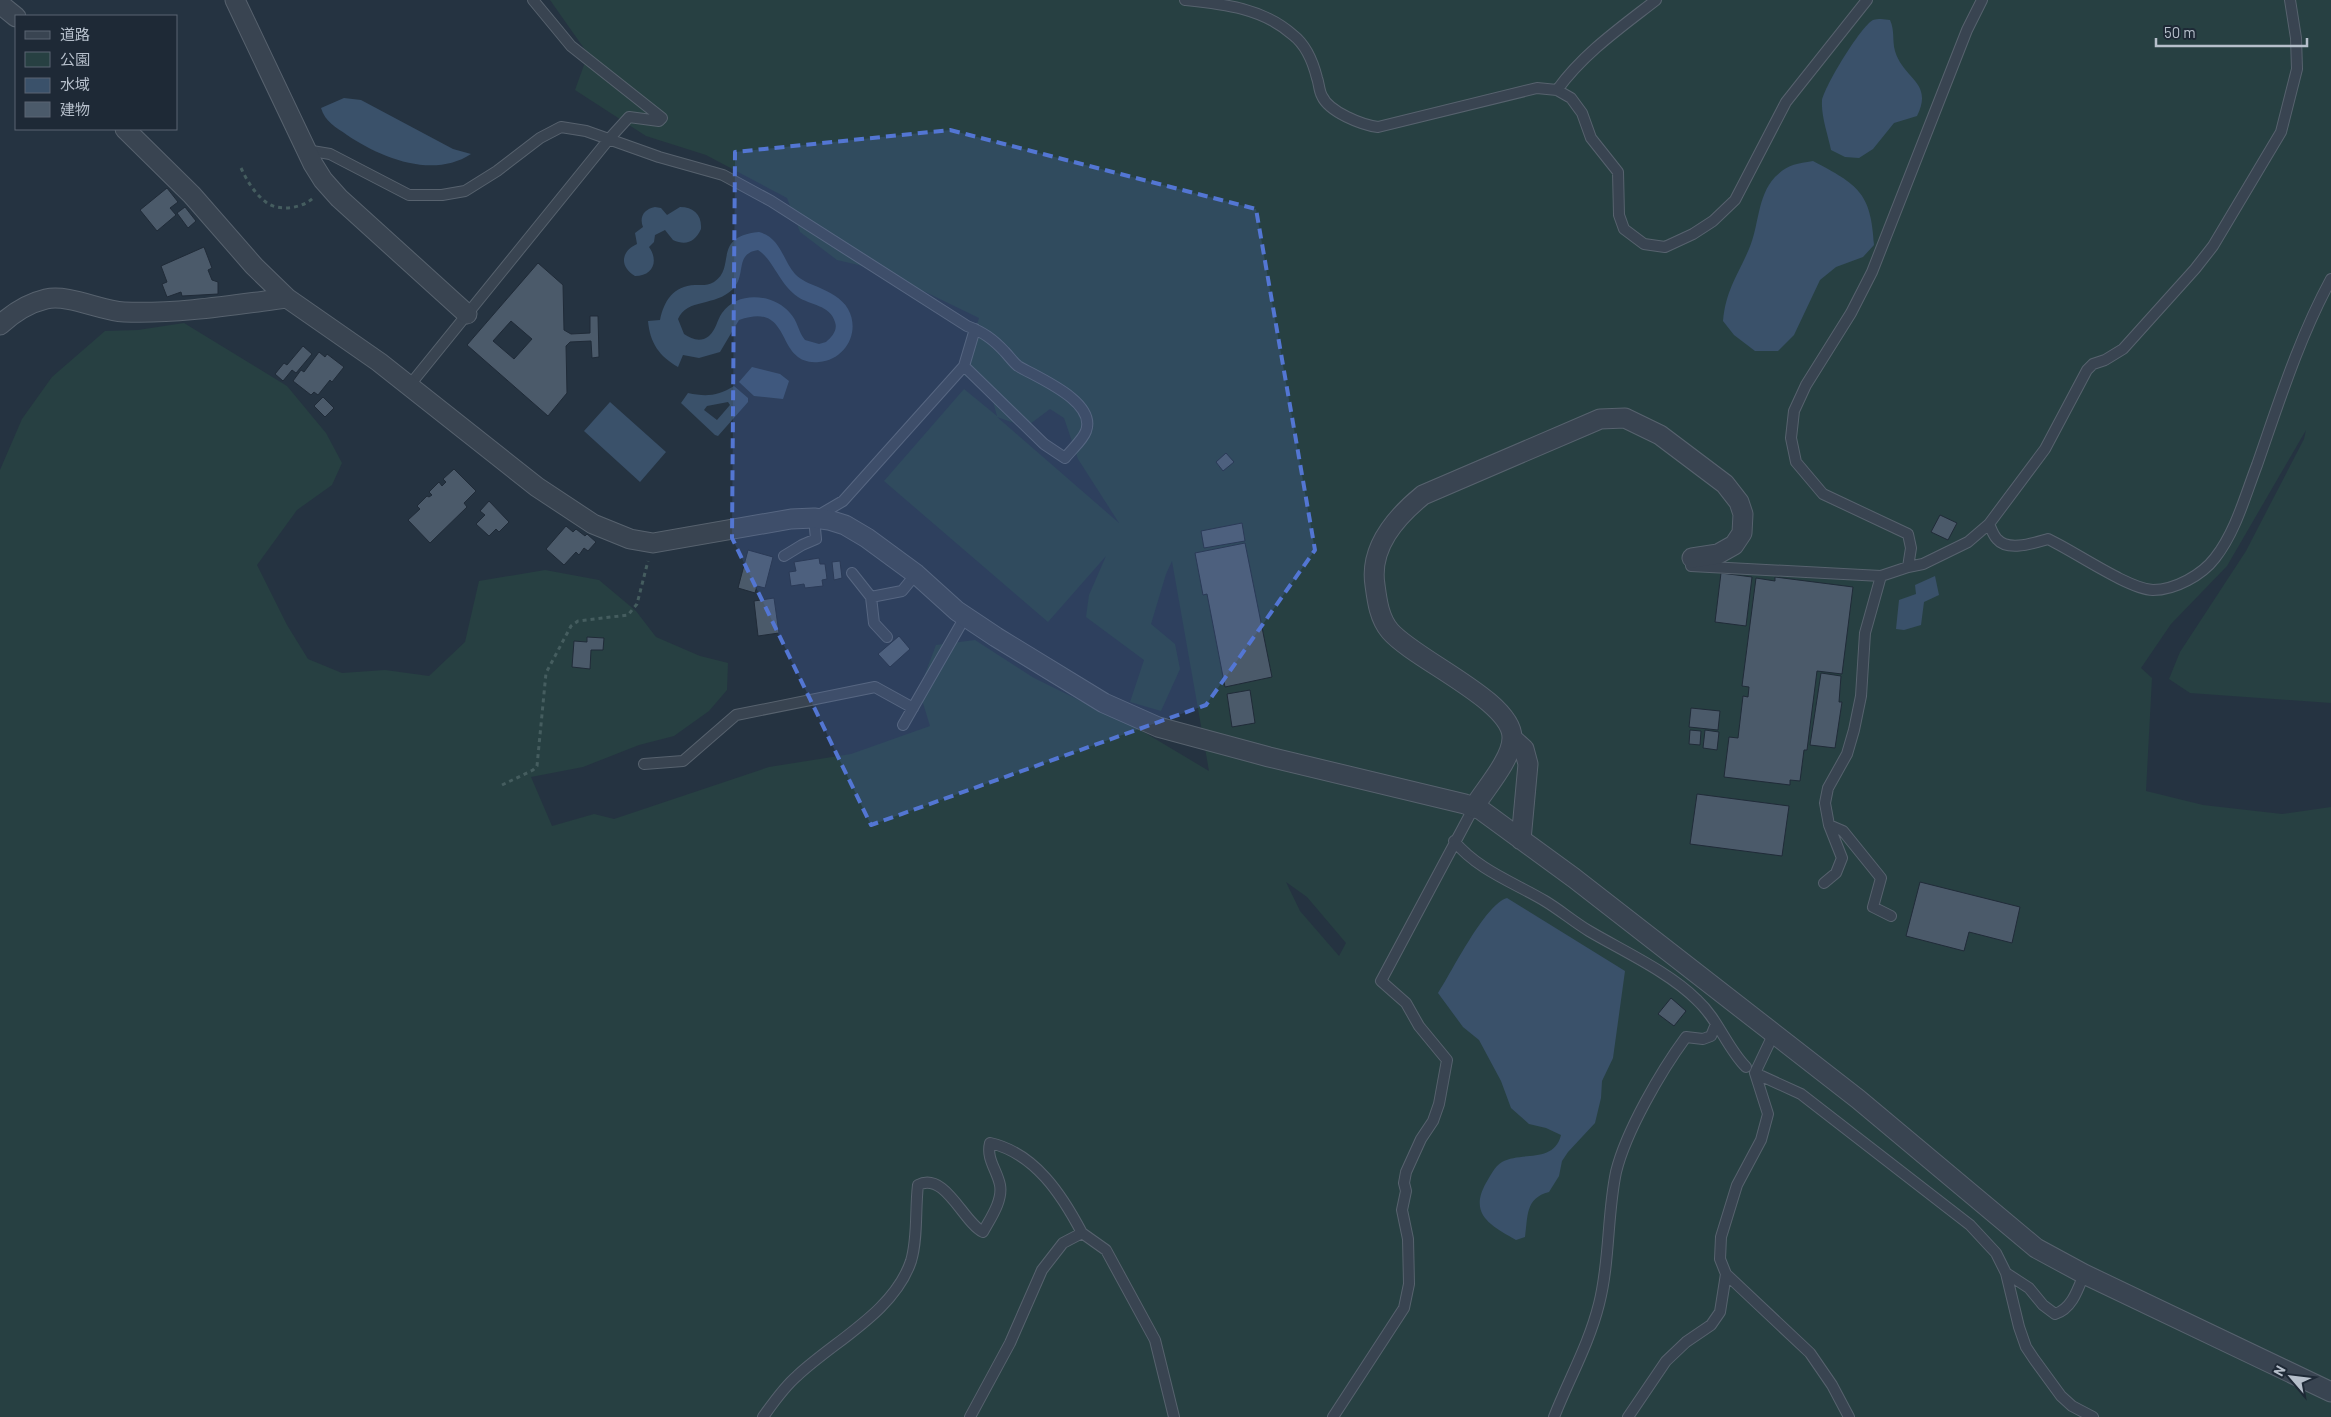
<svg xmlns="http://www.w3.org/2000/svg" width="2331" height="1417" viewBox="0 0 2331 1417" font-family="Barlow,'Noto Sans JP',sans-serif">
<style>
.green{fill:#274042;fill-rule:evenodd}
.water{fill:#3a516a;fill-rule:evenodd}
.building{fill:#4b5a6a;stroke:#202b38;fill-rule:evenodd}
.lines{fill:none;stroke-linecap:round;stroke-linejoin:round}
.lane-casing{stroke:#57626e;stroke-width:12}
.street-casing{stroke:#57626e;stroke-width:21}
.path{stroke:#455d5f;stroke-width:3;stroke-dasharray:4 4;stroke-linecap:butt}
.lane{stroke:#394451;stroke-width:10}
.street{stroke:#394451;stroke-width:19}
.marked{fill:#5376d3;fill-opacity:0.2;stroke:#5376d3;stroke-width:4;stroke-dasharray:10 6;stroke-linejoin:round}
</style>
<rect width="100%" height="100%" fill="#253341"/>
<path class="green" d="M550 0H2331V703L2190 693 2169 679 2180 652 2246 551 2304 439 2306 430 2227 566 2171 624 2141 668 2152 678 2146 791 2203 805 2282 814 2331 807V1417H0V470L22 419 52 377 105 331 138 330 184 323 287 386 326 433 342 463 332 485 297 510 257 565 287 625 308 659 342 673 385 670 429 676 465 642 479 581 545 570 599 580 636 611 656 637 700 656 728 663 727 690 709 711 674 736 639 745 583 767 531 777 552 826 594 814 614 819 769 767 851 754 930 726 919 690 936 645 975 640 1034 678 1142 731 1209 771 1172 561 1166 574 1151 624 1175 644 1180 669 1161 711 1130 702 1144 660 1086 617 1089 595 1106 556 1048 622 884 481 964 389 997 416 991 394 962 374 979 318 880 270 837 260 800 232 787 198 706 155 646 136 575 90 588 54ZM1050 409 1064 418 1078 459 1119 523 997 417 1026 427ZM1286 882 1307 897 1346 943 1339 956 1300 911Z"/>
<path class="water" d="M1881 19 1890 20C1895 31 1892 40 1895 51 1903 79 1934 82 1917 116L1894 123 1873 149 1859 158 1845 157 1831 150C1828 135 1821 116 1822 101 1824 87 1861 26 1873 20 1876 19 1878 19 1881 19Z
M344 98 361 100 453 149 471 154C433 179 381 158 347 135 336 127 325 122 321 108Z
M1813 161C1858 185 1871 192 1874 245L1863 257 1836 267 1820 280 1794 335 1778 351H1755L1734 335 1723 321C1726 290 1737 277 1749 249 1759 227 1757 196 1775 177 1788 164 1796 164 1813 161Z
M655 207 661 208 667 215 680 207C694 207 702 215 701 229 695 242 686 246 673 240L665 230 655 235 654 242 649 247C659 261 653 276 635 276 619 267 621 251 637 244L635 233 643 227C639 217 644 209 655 207Z
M759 232C781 238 782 259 795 274 801 280 810 284 818 287 829 292 842 298 848 309 861 332 845 360 819 362 773 366 795 300 739 320L720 352 699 358 683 355 678 367C659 356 650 343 648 321L660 320C664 301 673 286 695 285 701 285 708 286 714 282 737 267 711 237 759 232ZM758 250C773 259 779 284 798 297 810 305 830 305 835 322 838 330 832 337 826 342L819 344 805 340C798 332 798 321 790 313 774 294 738 290 722 313 717 320 716 330 709 336 700 343 692 339 684 334L678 319C687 298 715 307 733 289 747 274 734 254 758 250Z
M752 367 780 374 789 381 783 399 754 396 739 382Z
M734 386 748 398V402L718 436 715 435 681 403 688 393C706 397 718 396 734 386ZM728 402 730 405 717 420 704 410 707 406Z
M610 402 666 452 640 482 584 431Z
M1935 576 1939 595 1924 602 1921 625 1904 630 1896 629 1899 600 1916 594 1915 585Z
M1507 898 1625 971 1613 1058 1602 1081 1601 1098 1595 1123 1568 1152 1562 1161 1559 1176 1549 1192C1525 1198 1528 1217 1525 1237L1516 1240C1492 1226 1468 1215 1486 1183 1491 1175 1494 1167 1502 1162 1521 1151 1554 1164 1561 1135L1546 1128 1529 1124 1511 1108 1501 1081 1479 1040 1463 1027 1438 993C1452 972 1485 904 1507 898Z"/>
<path class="building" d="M167 188 178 202 170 208 176 215 157 231 140 210Z
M185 207 196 221 188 228 177 213Z
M204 247 212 268 208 270 212 280 218 282V294L182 296 181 292 167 297 162 284 167 282 161 266Z
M538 263 563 285 564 330 571 334 590 333V316H598L599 357 592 358 591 341 570 342 566 346 567 393 548 416 467 345ZM511 321 532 339 514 359 493 341Z
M303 346 312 354 296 373 292 370 283 381 275 374 284 363 287 365Z
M319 352 325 357 327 354 344 367 332 382 330 380 318 395 314 392 311 395 293 381 301 370 304 372Z
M323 397 334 408 325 417 314 406Z
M1226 453 1234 462 1223 471 1216 462Z
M454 469 476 491 464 503 467 507 430 543 408 520 420 509 417 506 427 496 429 497 432 495 429 492 439 482 442 486 446 482 443 479Z
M489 501 509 522 499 532 496 529 489 536 476 524 485 515 480 511Z
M1940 515 1957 523 1948 540 1931 532Z
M1242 523 1245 541 1204 548 1201 531Z
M566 526 573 532 576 529 585 536 587 534 596 542 588 551 584 548 579 555 576 552 564 565 546 549Z
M1245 543 1272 677 1225 687 1207 594 1203 595 1195 553Z
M748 550 773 557 765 588 757 586 755 593 738 588Z
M819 558 820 564H825L827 579 822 580 823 586 805 588 804 584 791 586 789 572 796 571 794 562Z
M840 561 842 578 834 580 832 562Z
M1721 573 1752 577 1746 626 1715 622Z
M1775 577 1853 587 1842 674 1817 671 1807 750H1804L1800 781 1790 780V785L1724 777 1729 737 1738 738 1743 696 1748 697 1749 687 1742 686 1756 578 1775 581Z
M774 598 779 633 758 636 754 601Z
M899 636 910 649 890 667 878 654Z
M587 637 604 638 603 650H591L590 669 572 667 574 641 587 642Z
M1821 673 1841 676 1839 702H1842L1835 748 1810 745Z
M1250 690 1255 723 1232 727 1227 694Z
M1691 708 1720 711 1718 730 1689 727Z
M1690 730 1701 731 1700 745 1689 744Z
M1705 730 1719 732 1717 750 1703 748Z
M1697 794 1789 806 1782 856 1690 844Z
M1920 882 2020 907 2012 943 1969 932 1964 951 1906 936Z
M1671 998 1686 1011 1674 1026 1658 1014Z"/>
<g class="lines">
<defs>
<path id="lane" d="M1185 0C1223 4 1263 8 1293 35 1306 45 1313 62 1317 78 1319 83 1319 91 1322 96 1329 112 1362 125 1378 127L1537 88 1557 90 1571 98 1582 113 1591 138 1618 172 1619 215 1624 229 1644 244 1665 247 1693 234 1713 221 1735 200 1786 102 1867 0
M1982 0 1967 30 1872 272 1851 313 1806 385 1794 411 1791 438 1796 462 1823 494 1908 534 1911 548 1908 567 1923 564 1968 542 1989 524 2045 449 2087 370 2093 364 2105 360 2123 349 2195 269 2213 246 2281 132 2297 69 2296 38 2290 0
M1557 90C1584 53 1620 28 1656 0
M306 150 330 154 409 195H442L465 191 497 171 540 138 561 127 586 131 659 157 723 175 771 201 967 326C983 332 993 339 1005 352 1009 356 1013 362 1018 366 1036 377 1097 401 1086 431 1083 440 1071 450 1065 458L1044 444 964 366 975 329
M409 386 609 139 629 117 659 121 662 118 571 46 533 0
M1989 524C1991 528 1993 535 1997 539 2008 552 2034 543 2048 539 2074 551 2128 589 2153 590 2175 590 2202 575 2215 558 2236 531 2245 496 2257 465 2279 402 2299 338 2331 279
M784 556 802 545 816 539 814 518 843 501 964 366
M1691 566 1881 576
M852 573 871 597 902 591 916 574
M871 597 874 623 887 637
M903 725 965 617
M644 764 683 761 736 715 875 687 913 708
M1829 825 1843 831 1881 878 1873 907 1891 916
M1454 841C1478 870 1513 882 1545 901 1560 910 1574 922 1589 931 1623 951 1669 972 1697 1000 1718 1019 1727 1048 1746 1067
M1824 883 1836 873 1842 858 1829 825 1825 803 1828 788 1847 754 1854 730 1861 696 1865 633 1881 576 1908 567
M1755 1073 1801 1094 1970 1225 1996 1253 2006 1273 2019 1327 2026 1347 2034 1359 2061 1396 2072 1406 2093 1417
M2006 1273 2029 1288 2043 1305 2055 1314C2072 1309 2078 1289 2084 1274
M1726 1274 1810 1353 1832 1385 1849 1417
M763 1417C773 1403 784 1387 797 1376 834 1341 894 1312 911 1261 918 1238 915 1209 918 1185 945 1171 963 1222 983 1232 990 1219 1003 1201 1000 1185 997 1170 986 1159 990 1143 1035 1153 1062 1195 1082 1233
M970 1417 1010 1343 1042 1270 1063 1243 1082 1233 1106 1250 1155 1340 1174 1417
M1333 1417 1404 1308 1409 1284 1408 1239 1402 1210 1406 1191 1404 1183 1406 1172 1421 1139 1433 1121 1439 1104 1447 1060 1419 1026 1406 1003 1381 981 1474 807
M1554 1417C1569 1379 1589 1344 1599 1304 1610 1261 1607 1215 1616 1172 1626 1131 1661 1071 1686 1037L1703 1039 1711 1036 1716 1024
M1628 1417 1666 1361 1686 1342 1711 1325 1720 1312 1726 1274 1720 1259 1721 1237 1737 1185 1761 1140 1768 1114 1755 1073 1774 1033"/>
<path id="street" d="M235 0 313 164 323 180 339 198 467 314
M0 4 16 17
M125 129 192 195 254 266 287 298 379 362 537 487 593 524 630 539 653 543 791 519 814 518 829 520 845 525 867 538 916 574 957 611 996 637 1104 703 1158 727 1269 757 1465 804 1481 810 1574 878 1858 1099 2036 1248 2084 1274 2331 1392
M0 325C13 313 29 303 46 299 69 294 101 311 124 312 179 314 233 305 287 298
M1513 739 1524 749 1528 764 1521 840
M1474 807C1485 789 1512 759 1512 738 1513 701 1415 660 1390 631 1379 618 1377 600 1375 585 1369 547 1396 517 1423 495L1600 419 1625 418 1660 435 1725 484 1739 502 1743 514 1742 533 1734 545 1718 554 1692 558"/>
</defs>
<use href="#lane" class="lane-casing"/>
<use href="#street" class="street-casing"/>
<path class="path" d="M241 168C247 181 255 194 267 203 280 212 304 208 314 197
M502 785 533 770 537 766 546 673 571 626 578 621 628 615 637 604 648 561"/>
<use href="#lane" class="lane"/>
<use href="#street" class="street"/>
</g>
<path class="marked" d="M950 130 1256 209 1315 550 1206 705 871 825 732 538 735 152Z"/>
<rect x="15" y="15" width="162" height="115" fill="#1e2936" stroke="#5b6572"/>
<rect x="25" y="31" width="25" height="8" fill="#394451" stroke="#5b6572"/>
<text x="60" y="40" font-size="15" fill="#b6bfcb">道路</text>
<rect x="25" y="52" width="25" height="15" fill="#274042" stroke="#5b6572"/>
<text x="60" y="65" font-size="15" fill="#b6bfcb">公園</text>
<rect x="25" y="78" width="25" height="15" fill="#3a516a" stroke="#5b6572"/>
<text x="60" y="90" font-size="15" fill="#b6bfcb">水域</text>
<rect x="25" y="102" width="25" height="15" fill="#4b5a6a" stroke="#5b6572"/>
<text x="60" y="115" font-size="15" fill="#b6bfcb">建物</text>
<g transform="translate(2291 1377) rotate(298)" stroke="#1e2936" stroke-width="4" paint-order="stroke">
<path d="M0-4L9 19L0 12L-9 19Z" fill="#b6bfcb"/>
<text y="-8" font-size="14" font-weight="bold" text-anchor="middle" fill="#b6bfcb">N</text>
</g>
<path d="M2156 38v8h151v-8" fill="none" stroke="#b6bfcb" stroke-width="2.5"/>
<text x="2164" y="38" font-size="15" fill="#b6bfcb" stroke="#1e2936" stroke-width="4" paint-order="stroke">50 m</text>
</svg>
